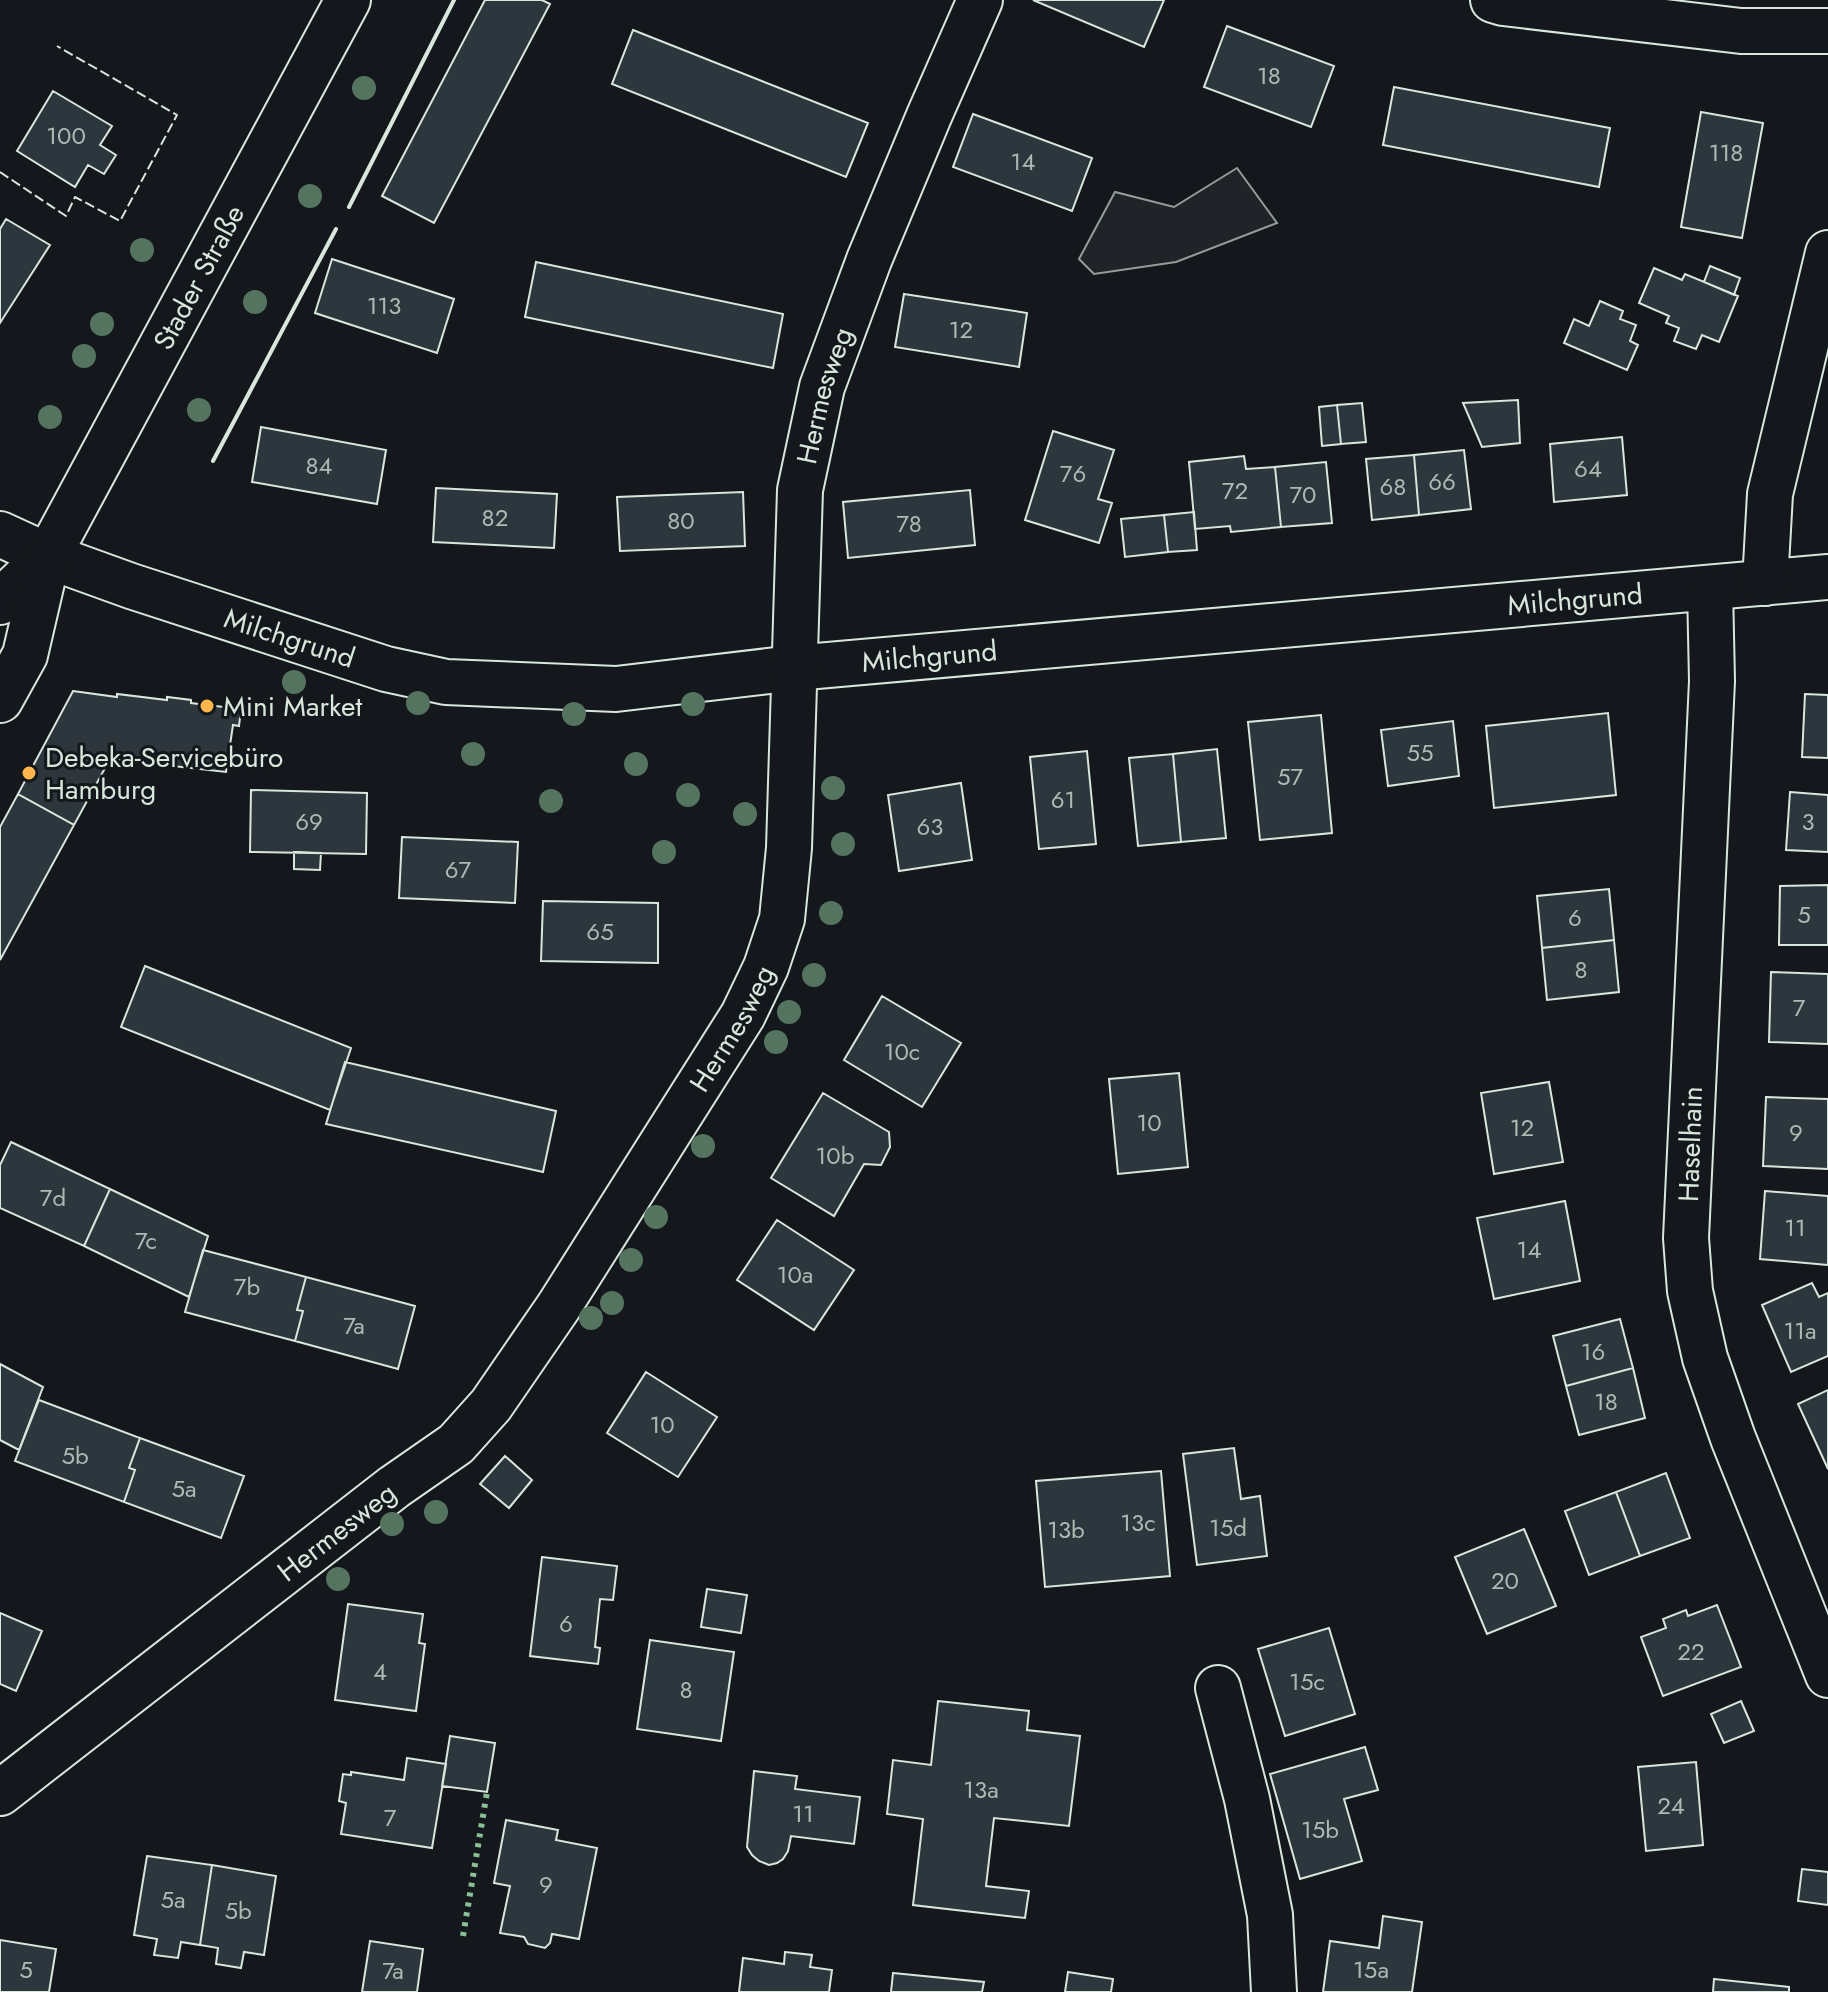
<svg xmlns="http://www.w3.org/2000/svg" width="1828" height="1992" viewBox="0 0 1828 1992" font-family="Jost,sans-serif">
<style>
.green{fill:#202428;stroke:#939e99;stroke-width:2}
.building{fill:#2c363c;stroke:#d8e6dc;stroke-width:2}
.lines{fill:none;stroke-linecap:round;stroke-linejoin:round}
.minor-casing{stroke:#d8e6dc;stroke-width:48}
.major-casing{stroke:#d8e6dc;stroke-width:48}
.minor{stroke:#14181c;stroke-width:44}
.major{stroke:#14181c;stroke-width:44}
.hedge{stroke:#8ac095;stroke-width:6;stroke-dasharray:4 6;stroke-linecap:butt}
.fence{stroke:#d8e6dc;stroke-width:2;stroke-dasharray:10 4;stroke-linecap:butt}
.wall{stroke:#d8e6dc;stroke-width:4}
.tree{fill:#55745f}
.poi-dot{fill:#ffb74d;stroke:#14181c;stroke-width:3}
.labels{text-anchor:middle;stroke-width:6;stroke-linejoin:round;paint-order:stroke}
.number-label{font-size:24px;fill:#adbab4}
.street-label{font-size:28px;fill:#d8e6dc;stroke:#14181c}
.poi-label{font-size:28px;fill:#d8e6dc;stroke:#14181c;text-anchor:start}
</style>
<rect width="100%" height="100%" fill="#14181c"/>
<path class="green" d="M1237 168 1277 223 1176 262 1094 274 1079 259 1115 192 1174 207Z"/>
<path class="building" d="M485 0H542L550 4 434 223 382 196Z
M1033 0H1164L1144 47Z
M1227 26 1334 66 1311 127 1204 87Z
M633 30 868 123 846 177 612 84Z
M1394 87 1610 128 1599 187 1383 145Z
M53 91 112 126 100 145 116 155 104 174 88 165 75 187 17 151Z
M1701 112 1763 123 1742 238 1681 227Z
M973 114 1092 158 1072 211 953 167Z
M6 219 50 245 0 323V229Z
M332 259 454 299 437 353 315 313Z
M536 262 783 314 773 368 525 317Z
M1710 266 1740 278 1734 295 1704 282Z
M1654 268 1682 280 1685 274 1738 296 1719 342 1702 335 1696 349 1674 341 1679 328 1666 323 1669 316 1639 303Z
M904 294 1027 313 1019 367 895 347Z
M1600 301 1623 311 1620 319 1636 325 1630 341 1638 345 1627 370 1564 343 1574 319 1589 326Z
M1518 400 1520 443 1482 447 1463 403Z
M1362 403 1366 442 1341 444 1337 405Z
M1337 405 1341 444 1322 446 1319 407Z
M261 427 386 450 377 504 252 482Z
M1053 431 1114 450 1098 499 1112 503 1099 543 1025 520Z
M1622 437 1627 495 1554 502 1550 444Z
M1464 450 1471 509 1419 515 1414 455Z
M1414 455 1419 515 1372 520 1366 459Z
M1244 456 1246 469 1275 467 1281 527 1231 532 1230 526 1195 529 1189 462Z
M1326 462 1332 523 1281 527 1275 467Z
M436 488 557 494 554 548 433 542Z
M970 490 975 545 848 558 843 502Z
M743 492 745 546 620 551 617 497Z
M1194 512 1197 550 1168 552 1164 515Z
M1164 515 1168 552 1125 557 1121 519Z
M73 691 117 697V694L167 700V697L191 700V703L241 709 239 726 233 725 226 772 110 759 74 825 18 794Z
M1805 694 1828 695V758L1802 757Z
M1608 713 1616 795 1494 808 1486 726Z
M1321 715 1332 833 1260 840 1248 722Z
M1453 721 1459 776 1388 786 1381 730Z
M1217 749 1226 838 1181 842 1173 754Z
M1087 751 1096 844 1039 849 1030 757Z
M1173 754 1181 842 1138 846 1129 758Z
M961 783 972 860 899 871 888 795Z
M251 790 367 793 366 854 250 852Z
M1790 792 1828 795V852L1786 850Z
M18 794 74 825 0 960V827Z
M402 837 518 842 515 903 399 898Z
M294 852 321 853 320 870 294 869Z
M1828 885V945H1779L1780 886Z
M1609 889 1614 940 1542 948 1537 896Z
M543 901 658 903V963L541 961Z
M1614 940 1619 992 1547 1000 1542 948Z
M145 966 351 1048 330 1110 121 1027Z
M1771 972 1828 974V1044L1769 1042Z
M882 996 961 1043 922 1107 844 1060Z
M345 1062 556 1111 543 1172 326 1124Z
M1179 1073 1188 1167 1118 1174 1109 1079Z
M1549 1082 1563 1162 1494 1174 1481 1093Z
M823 1093 889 1132 890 1147 881 1165 864 1164 834 1216 771 1178Z
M1766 1097 1828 1099V1169L1763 1166Z
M11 1142 110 1189 84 1246 0 1208V1165Z
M110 1189 208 1236 189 1297 84 1246Z
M1765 1191 1828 1196V1265L1760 1259Z
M1565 1201 1580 1281 1494 1299 1477 1218Z
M777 1220 854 1270 814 1330 737 1280Z
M203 1250 306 1277 297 1310 303 1311 295 1341 185 1312Z
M306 1277 415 1306 398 1369 295 1341 303 1311 297 1310Z
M1812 1283 1819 1297 1828 1293V1356L1791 1372 1762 1305Z
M1620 1319 1633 1368 1566 1386 1553 1336Z
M0 1364 43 1387 19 1450 0 1440Z
M1633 1368 1645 1418 1579 1435 1566 1386Z
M646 1372 717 1417 678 1477 607 1433Z
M1828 1390V1469L1798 1404Z
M39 1400 140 1438 129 1468 135 1470 124 1502 15 1461Z
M140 1438 244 1476 221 1538 124 1502 135 1470 129 1468Z
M1234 1448 1241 1499 1260 1496 1267 1556 1197 1565 1183 1454Z
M505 1456 532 1480 509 1508 480 1484Z
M1161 1471 1170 1576 1045 1587 1036 1481Z
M1666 1473 1690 1538 1640 1556 1616 1492Z
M1616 1492 1640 1556 1589 1575 1565 1511Z
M1524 1529 1556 1606 1487 1634 1455 1557Z
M542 1557 617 1566 613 1600 600 1599 595 1647 600 1648 598 1664 530 1656Z
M707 1589 747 1595 741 1633 701 1627Z
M348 1604 423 1614 419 1643 425 1644 416 1711 335 1700Z
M1717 1605 1741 1667 1663 1696 1641 1637 1666 1628 1663 1619 1686 1610 1688 1616Z
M0 1613 42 1631 16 1691 0 1684Z
M1329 1628 1355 1714 1285 1736 1258 1649Z
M650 1640 734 1652 721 1741 637 1729Z
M938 1701 1029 1711 1027 1730 1080 1736 1069 1826 994 1818 986 1886 1029 1891 1025 1918 913 1905 923 1819 887 1814 893 1760 931 1765Z
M1741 1701 1754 1731 1724 1743 1711 1714Z
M450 1736 495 1743 487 1792 442 1786Z
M1365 1747 1378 1790 1344 1799 1362 1861 1300 1879 1270 1774Z
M407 1758 446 1764 432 1848 341 1834 346 1803 339 1801 343 1774 351 1775V1772L404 1780Z
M1696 1762 1703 1845 1646 1851 1638 1767Z
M754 1771 797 1776 795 1789 860 1797 854 1844 791 1836 788 1851 783 1859 777 1863 769 1865 759 1861 752 1855 747 1847Z
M506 1820 558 1830 556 1840 597 1848 579 1939 552 1934 550 1943 545 1948 528 1944 524 1937 500 1933 510 1886 494 1883Z
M147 1856 212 1865 200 1945 181 1942 178 1958 154 1955 157 1939 134 1935Z
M212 1865 276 1876 264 1955 244 1952 241 1968 216 1964 218 1948 200 1945Z
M1802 1869 1828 1872V1905L1798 1901Z
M1383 1916 1422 1922 1412 1992H1323L1330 1941 1379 1948Z
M0 1940 56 1949 49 1992H0Z
M370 1941 423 1949 417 1992H362Z
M785 1952 812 1955 810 1967 832 1970 829 1992H739L743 1958 784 1964Z
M1068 1972 1113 1979 1111 1992H1065Z
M893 1973 984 1982 982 1992H891Z
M1714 1979 1789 1987V1992H1713Z"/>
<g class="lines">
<defs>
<g id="minor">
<path d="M1493 0 1503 3 1741 31H1828"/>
<path id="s1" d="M0 534 48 556 131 586 386 669 446 682 616 689 794 668 1828 577"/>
<path d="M1765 583 1770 494 1828 253"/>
<path d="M1710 588 1712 681 1686 1238 1690 1291 1705 1358 1733 1438 1828 1675"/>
<path d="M1218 1688 1247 1799 1270 1915 1274 1992"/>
<path id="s2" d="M0 1793 394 1487 456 1444 491 1405 559 1306 743 1015 766 967 782 919 789 848 800 490 822 387 869 260 929 116 980 0"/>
</g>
<g id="major">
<path d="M0 602 48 556"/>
<path id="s3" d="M0 700 25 655 48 556 348 0"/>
</g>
</defs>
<use href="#minor" class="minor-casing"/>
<use href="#major" class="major-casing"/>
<use href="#minor" class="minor"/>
<use href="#major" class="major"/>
<path class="hedge" d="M463 1936 487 1792"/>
<path class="fence" d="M0 172 66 216 75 197 120 221 177 115 57 46"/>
<path class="wall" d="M349 207 454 0
M213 461 336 229"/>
</g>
<g class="tree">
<circle cx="364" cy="88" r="12"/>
<circle cx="310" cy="196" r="12"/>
<circle cx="142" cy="250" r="12"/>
<circle cx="255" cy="302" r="12"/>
<circle cx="102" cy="324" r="12"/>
<circle cx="84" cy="356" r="12"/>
<circle cx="199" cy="410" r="12"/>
<circle cx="50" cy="417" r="12"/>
<circle cx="294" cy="682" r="12"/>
<circle cx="418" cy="703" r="12"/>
<circle cx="693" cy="704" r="12"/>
<circle cx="574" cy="714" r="12"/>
<circle cx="473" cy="754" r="12"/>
<circle cx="636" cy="764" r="12"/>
<circle cx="833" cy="788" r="12"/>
<circle cx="688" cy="795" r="12"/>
<circle cx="551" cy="801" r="12"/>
<circle cx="745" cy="814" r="12"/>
<circle cx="843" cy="844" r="12"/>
<circle cx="664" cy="852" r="12"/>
<circle cx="831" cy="913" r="12"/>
<circle cx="814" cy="975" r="12"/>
<circle cx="789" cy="1012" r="12"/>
<circle cx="776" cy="1042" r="12"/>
<circle cx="703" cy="1146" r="12"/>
<circle cx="656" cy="1217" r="12"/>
<circle cx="631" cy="1260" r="12"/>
<circle cx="612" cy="1303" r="12"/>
<circle cx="591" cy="1318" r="12"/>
<circle cx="436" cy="1512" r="12"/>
<circle cx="392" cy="1524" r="12"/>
<circle cx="338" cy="1579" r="12"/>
</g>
<g class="poi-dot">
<circle cx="207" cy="706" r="8"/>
<circle cx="29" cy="773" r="8"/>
</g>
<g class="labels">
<g class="number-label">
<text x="1269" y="84">18</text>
<text x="66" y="144">100</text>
<text x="1726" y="161">118</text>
<text x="1023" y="170">14</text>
<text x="384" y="314">113</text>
<text x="961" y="338">12</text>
<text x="319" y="474">84</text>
<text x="1588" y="477">64</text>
<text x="1073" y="482">76</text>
<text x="1442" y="490">66</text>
<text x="1393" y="495">68</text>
<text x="1235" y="499">72</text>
<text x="1303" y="503">70</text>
<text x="495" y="526">82</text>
<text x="681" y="529">80</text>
<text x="909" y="532">78</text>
<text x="1420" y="761">55</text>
<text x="1290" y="785">57</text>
<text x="1063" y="808">61</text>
<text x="309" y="830">69</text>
<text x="1808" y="830">3</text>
<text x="930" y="835">63</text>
<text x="458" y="878">67</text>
<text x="1804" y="923">5</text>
<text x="1575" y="926">6</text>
<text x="600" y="940">65</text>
<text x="1581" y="978">8</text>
<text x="1799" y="1016">7</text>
<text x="902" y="1060">10c</text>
<text x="1149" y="1131">10</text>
<text x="1522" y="1136">12</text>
<text x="1796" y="1141">9</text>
<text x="835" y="1164">10b</text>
<text x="53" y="1206">7d</text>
<text x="1795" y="1236">11</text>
<text x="146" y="1249">7c</text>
<text x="1529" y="1258">14</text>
<text x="795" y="1283">10a</text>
<text x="247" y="1295">7b</text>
<text x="354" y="1334">7a</text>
<text x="1800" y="1339">11a</text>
<text x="1593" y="1360">16</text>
<text x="1606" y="1410">18</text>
<text x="662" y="1433">10</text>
<text x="75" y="1464">5b</text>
<text x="184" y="1497">5a</text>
<text x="1138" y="1531">13c</text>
<text x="1228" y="1536">15d</text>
<text x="1066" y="1538">13b</text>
<text x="1505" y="1589">20</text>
<text x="566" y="1632">6</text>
<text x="1691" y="1660">22</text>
<text x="380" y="1680">4</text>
<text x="1307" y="1690">15c</text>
<text x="686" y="1698">8</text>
<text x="981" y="1798">13a</text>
<text x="1671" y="1814">24</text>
<text x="803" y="1822">11</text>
<text x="390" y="1826">7</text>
<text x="1320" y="1838">15b</text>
<text x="546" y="1893">9</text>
<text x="173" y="1908">5a</text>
<text x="238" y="1919">5b</text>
<text x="26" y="1978">5</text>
<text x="1371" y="1978">15a</text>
<text x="393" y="1979">7a</text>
</g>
<g class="street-label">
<text dy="10" stroke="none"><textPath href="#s3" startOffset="470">Stader Straße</textPath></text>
<text dy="10" stroke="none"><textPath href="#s2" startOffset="1722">Hermesweg</textPath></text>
<text dy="10" stroke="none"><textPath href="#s1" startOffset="1604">Milchgrund</textPath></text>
<text dy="10" stroke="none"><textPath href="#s1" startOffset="308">Milchgrund</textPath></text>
<text dy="10" stroke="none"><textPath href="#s1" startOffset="956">Milchgrund</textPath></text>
<text dy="10" stroke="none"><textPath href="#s2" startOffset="1074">Hermesweg</textPath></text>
<text transform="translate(1690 1144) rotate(-88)" y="10">Haselhain</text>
<text dy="10" stroke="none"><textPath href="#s2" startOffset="426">Hermesweg</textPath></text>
</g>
<g class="poi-label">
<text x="223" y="716">Mini Market</text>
<text x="45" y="767">Debeka-Servicebüro<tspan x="45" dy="32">Hamburg</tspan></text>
</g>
</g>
</svg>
